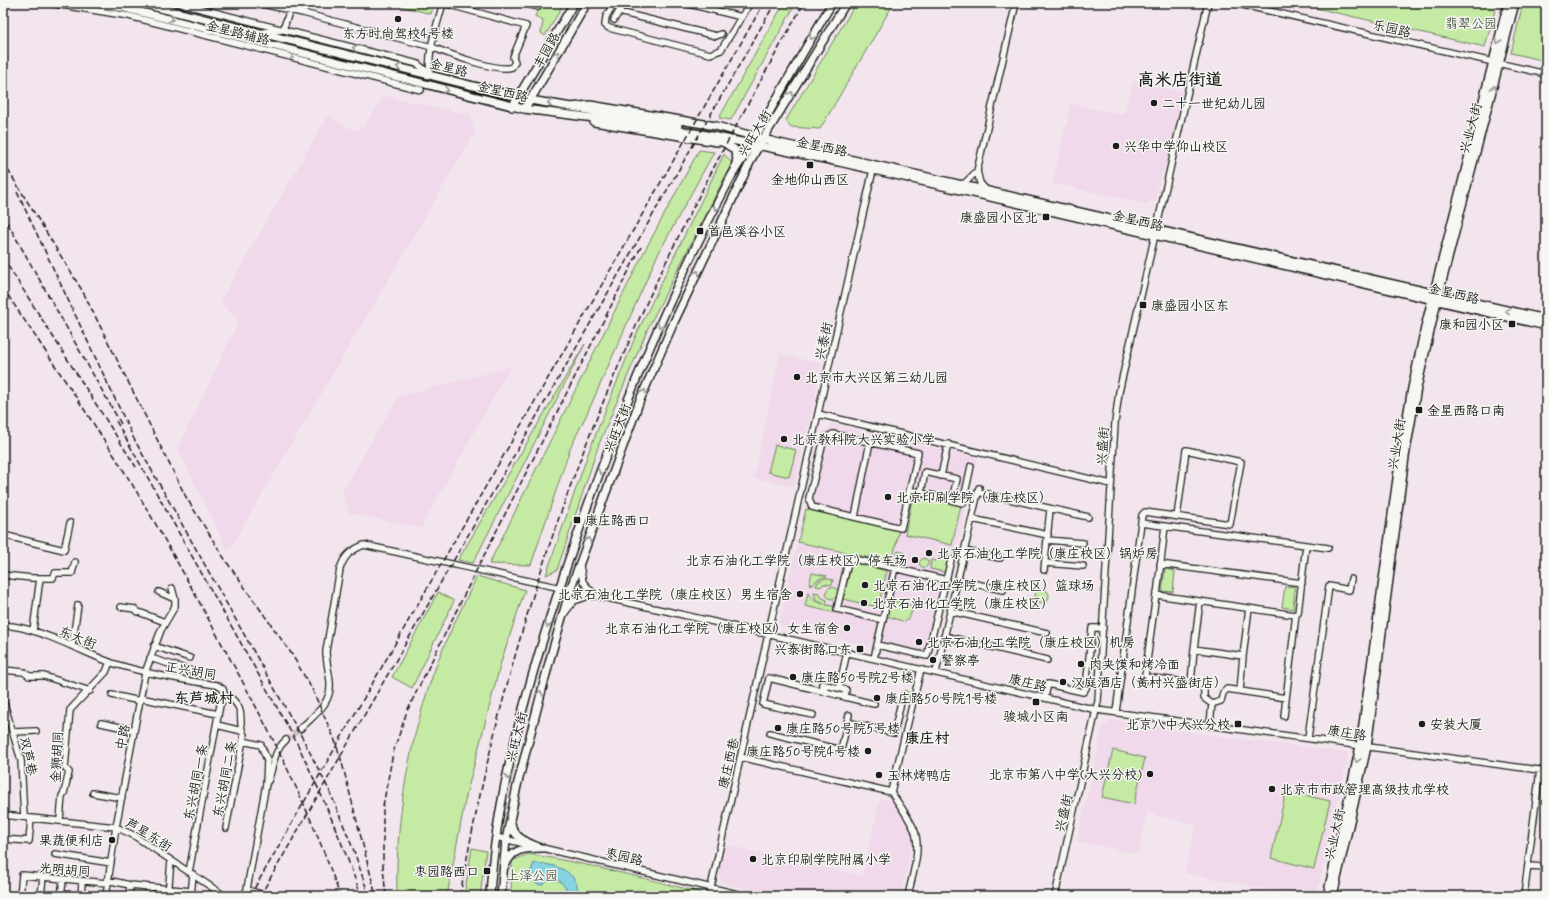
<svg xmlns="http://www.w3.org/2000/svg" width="1549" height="899" viewBox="0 0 1549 899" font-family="Mynerve,'LXGW WenKai TC',sans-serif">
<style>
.built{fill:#efd9ea}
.green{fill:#c4eaa4;stroke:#708360}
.water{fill:#86d4e3;stroke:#5c8a93}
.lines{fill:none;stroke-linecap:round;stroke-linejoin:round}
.minor-tunnel{stroke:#c7bdc3;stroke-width:5.5;stroke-dasharray:5.5 3;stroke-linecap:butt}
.minor-casing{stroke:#1c1c1c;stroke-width:8}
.major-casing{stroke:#1c1c1c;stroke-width:10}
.minor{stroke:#f6f6f2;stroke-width:5.5}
.major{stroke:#f6f6f2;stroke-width:7}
.rail{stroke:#1c1c1c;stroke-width:1.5;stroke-dasharray:6 3;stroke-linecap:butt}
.oneway{stroke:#949492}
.poi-dot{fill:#1c1c1c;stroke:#f6f6f2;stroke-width:1.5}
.labels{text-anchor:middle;stroke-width:3;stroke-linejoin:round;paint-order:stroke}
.park-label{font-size:13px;fill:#4e5a45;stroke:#f6f6f2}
.street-label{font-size:13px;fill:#1c1c1c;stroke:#f6f6f2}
.poi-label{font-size:13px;fill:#1c1c1c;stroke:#f6f6f2;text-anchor:start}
.quarter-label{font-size:15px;font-weight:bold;fill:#1c1c1c;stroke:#f6f6f2}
.district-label{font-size:17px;font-weight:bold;fill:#1c1c1c;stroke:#f6f6f2}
</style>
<rect width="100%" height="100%" fill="#f2e5ed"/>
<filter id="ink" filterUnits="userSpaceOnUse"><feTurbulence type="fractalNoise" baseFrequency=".025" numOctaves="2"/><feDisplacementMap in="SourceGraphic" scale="8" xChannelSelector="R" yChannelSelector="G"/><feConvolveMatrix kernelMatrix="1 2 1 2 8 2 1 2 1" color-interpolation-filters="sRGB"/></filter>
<g filter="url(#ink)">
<path class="built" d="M1133 81 1183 92 1166 164 1160 177 1155 199 1146 204 1053 183 1071 104 1124 115Z
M384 96 470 115 475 132 228 552 178 448 239 321 220 302 328 116 354 130 363 128Z
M780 354 822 364 794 487 754 478Z
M510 367 421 528 350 513 342 492 398 397Z
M831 424 977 458 949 582 928 659 782 627 779 623 823 432Z
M1111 720 1215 736 1349 753 1316 896H1303L1185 873 1196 825 1147 813 1138 854 1077 841 1103 727Z
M880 799 890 800 909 819 914 830 901 896H776L723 883 718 872 724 845 862 876Z"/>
<path class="green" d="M388 3H434L431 14Z
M542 3H564L545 36 541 33 543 21 535 16Z
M784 3H796L731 120 719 118Z
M856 3H894L820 129 790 127 786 120Z
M1294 3H1497L1485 47Z
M1523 3H1546V61L1511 53Z
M699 150 714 152 657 256 591 405 570 449 531 565 489 564 644 252Z
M724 154 732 163 648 328 599 444 557 570 546 575 589 451 636 335Z
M585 344 473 563 458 560Z
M775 445 796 450 789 477 768 472Z
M913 495 961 505 952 545 905 534Z
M806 509 899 530 892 563 798 542Z
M942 550 949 552 945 572 930 569 931 560 935 561 940 557Z
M898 551 905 553 903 564 895 563Z
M919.5 563a4.5 4.5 0 1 1 9 0a4.5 4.5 0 1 1-9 0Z
M852 562 887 571 878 607 843 599Z
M1165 569 1175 571 1173 592 1162 591Z
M812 573 827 576 817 580 813 585 809 584Z
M477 576 525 590 501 662 466 796 447 896H397C395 817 410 735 438 661 449 632 464 604 477 576Z
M825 578 833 580 832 585 824 584 820 587 816 586 818 582Z
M1285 586 1295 587 1293 609 1282 607Z
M826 593a6 6 0 1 1 12 0a6 6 0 1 1-12 0Z
M1035 596a7 7 0 1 1 14 0a7 7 0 1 1-14 0Z
M438 592 454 601 412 688 392 677Z
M814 592 819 593 821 597 827 600 826 605 833 606 836 613 805 606 808 593 815 601 824 604 816 600Z
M890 600 909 604 912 611 909 618 905 622 887 616Z
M900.5 695a4.5 4.5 0 1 1 9 0a4.5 4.5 0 1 1-9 0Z
M1113 750 1145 758 1134 804 1102 797Z
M1286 791 1330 801 1314 869 1271 858Z
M472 848 486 851 480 896H464Z
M528 854C586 863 642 878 699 892L701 896H511L512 861Z"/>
<path class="water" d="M534 863C555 864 580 871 578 896H572L560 881 550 879 541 885 535 883 530 873Z"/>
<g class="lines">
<path class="minor-tunnel" d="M286 740 300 729"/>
<defs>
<path id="minor" d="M49 3 129 16 421 90
M178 3 418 64 429 74
M258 3 303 13 432 47C446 53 499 73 512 67L515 62 513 57 526 26 443 3
M523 3 538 7
M614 3 606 17 605 25 609 28 710 54 721 50 750 3
M685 3 742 17
M1234 3 1546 74
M619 12 716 36 721 34
M614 20 624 3
M264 32 283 30 292 3
M430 74C427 51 437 26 443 3
M960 184 965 183 977 171
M987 191 980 183 977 171 1016 3
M818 414 1111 484
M833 434 918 453 901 528 812 507 809 498 824 439Z
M941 476 948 444
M909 490 963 503 971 466
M978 492 1088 517
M921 493 925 472 957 479 952 500
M855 517 870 442
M972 519 1048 535
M1141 523 1328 548
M1165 526 1157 595 1295 615 1298 613 1306 545
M3 535 64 550 70 523
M1047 540 1083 543
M964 551 1000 558
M1045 563 1083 566
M1160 564 1302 583
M580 566 583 582 594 594
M1044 570 1050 509
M3 575 32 578H53L55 573H72L75 562
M958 580 1003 590
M159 592 175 599
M1200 601 1194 649 1243 656 1249 608
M121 607 135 609 136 611 165 622
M950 611 1047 633
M564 614 574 601 592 595
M883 620 837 609 849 558 947 580
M3 626C26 622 87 654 112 663 147 674 181 680 217 685L223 689 225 697
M33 631 40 578
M944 636 1047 660
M877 645 927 656 951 560
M72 646 78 605
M154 646 190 658
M150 658 192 671
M874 658 895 568
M3 670 24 672 29 676H44L90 691
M936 672 979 488
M1145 677 1201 684 1204 690V698L1212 704 1221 701 1223 693 1227 689 1286 698
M1144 683 1156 594
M1191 683 1194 649
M839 688 847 652
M1240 691 1243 656
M112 695 140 701
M225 697 231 698C248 714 236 720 244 735L226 828
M845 697 874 704
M1045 697 1048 684 1083 692 1086 688 1092 628H1103
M140 698 218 714
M3 700 21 760 24 817
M1116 712 1142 515 1145 512 1230 524 1241 462 1186 450 1177 517
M813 715 763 704 769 678 822 691V684L846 690 845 697 822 691
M1284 716 1296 614
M847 722 894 733 901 702
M101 723 134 730
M1210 724 1212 704
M217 725 242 731
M300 729C314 715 332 704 330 682 329 671 326 662 326 651L340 569C344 556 351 550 364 545L662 610 1097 710 1546 771
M13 732 36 731
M770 733 841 750 849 715
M1308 738 1329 586 1349 590 1351 579
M243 741 261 745 267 760 266 784 247 889 244 896
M740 757 891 792
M268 781C274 766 273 751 286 740
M93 793 122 798
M3 815 116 827 133 835 225 896
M60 820 62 796 64 793 69 772 65 768 70 710 106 672 110 662
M496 837 529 845
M3 839 29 841 31 818
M538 847 746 896
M55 854 111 863
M1528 866 1546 867
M189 872 220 705 225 697
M107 880 130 885 191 891
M247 890 269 896
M20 896 22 875 107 883
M41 896 43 877
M61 896 63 880
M81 896 82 882
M106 896 116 827 145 673 161 630 175 606V599L172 588
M129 896 130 885
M149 896V888
M168 896 171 860
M191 896 193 874
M709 896 873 170
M908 896C912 875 922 850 914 829 908 816 899 804 891 792L921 669
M1055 896 1098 701 1115 423 1119 392 1208 3
M1524 896 1540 770"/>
<path id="major" d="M91 3 125 8 524 109 617 121 707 135 839 162 1546 326
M140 3 530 100 678 125
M512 107 574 3
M570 107 590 105 716 126 775 142 1546 319
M524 109 535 92 587 3
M594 122 717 142 728 141
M721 141 734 149 737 159 735 167
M511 823C513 837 526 842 538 847
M505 866C512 848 525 848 542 848
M490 896C495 803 522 706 550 617 598 466 658 315 732 175 739 163 747 153 753 142 778 95 805 49 832 3
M501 896 506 840 517 786 550 659 570 590 640 400 674 322 754 154 846 3
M1327 896 1360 746 1400 457 1412 388 1426 323 1508 3
M1333 896 1367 747 1405 457 1417 388 1437 301 1515 3"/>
</defs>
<use href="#minor" class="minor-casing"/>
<use href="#major" class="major-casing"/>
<use href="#minor" class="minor"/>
<use href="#major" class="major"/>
<path class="rail" d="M3 162 83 292 186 497 226 561 291 653 312 689 334 738 341 759 376 896
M17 192 134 439 303 739 330 792 354 851 369 896
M3 215 121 424
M3 258 136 467
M3 288C41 345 80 402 117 460 155 520 189 583 223 646 268 727 310 808 340 896
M116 421 297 743C321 793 343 843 361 896
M250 896 764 3
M260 896 775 3
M386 896 383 868V806L393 753 407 711 473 577 642 245
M460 896C493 709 548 525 625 351 677 231 740 117 804 3"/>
</g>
<defs><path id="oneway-chevron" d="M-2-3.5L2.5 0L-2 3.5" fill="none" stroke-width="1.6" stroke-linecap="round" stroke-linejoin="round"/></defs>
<g class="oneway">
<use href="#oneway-chevron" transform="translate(171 19) rotate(14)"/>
<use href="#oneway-chevron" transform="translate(812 37) rotate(120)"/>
<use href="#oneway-chevron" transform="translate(1498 41) rotate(105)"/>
<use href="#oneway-chevron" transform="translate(355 48) rotate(-166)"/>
<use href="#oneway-chevron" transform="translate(557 54) rotate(-60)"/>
<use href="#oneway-chevron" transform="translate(291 57) rotate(14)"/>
<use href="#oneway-chevron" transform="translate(399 67) rotate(-166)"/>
<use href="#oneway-chevron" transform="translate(1494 88) rotate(-75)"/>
<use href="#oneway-chevron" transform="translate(446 90) rotate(14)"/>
<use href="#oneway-chevron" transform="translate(791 94) rotate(-59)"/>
<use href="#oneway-chevron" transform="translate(550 103) rotate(-168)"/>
<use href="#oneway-chevron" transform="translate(716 208) rotate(117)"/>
<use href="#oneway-chevron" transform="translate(697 273) rotate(-65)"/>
<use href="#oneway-chevron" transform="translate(1508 311) rotate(-167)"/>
<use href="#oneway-chevron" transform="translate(660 325) rotate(114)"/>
<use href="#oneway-chevron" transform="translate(644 392) rotate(-67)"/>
<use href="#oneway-chevron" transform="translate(601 472) rotate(111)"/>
<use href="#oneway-chevron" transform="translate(588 540) rotate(-72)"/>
<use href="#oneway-chevron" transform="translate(548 625) rotate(107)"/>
<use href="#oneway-chevron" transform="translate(540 693) rotate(-75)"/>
<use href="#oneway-chevron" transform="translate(1357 760) rotate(104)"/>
<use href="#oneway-chevron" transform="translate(508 777) rotate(102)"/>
</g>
</g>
<g class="poi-dot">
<circle cx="398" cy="19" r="4"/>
<circle cx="1154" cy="103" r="4"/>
<circle cx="1116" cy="146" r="4"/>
<rect x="806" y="161" width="8" height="8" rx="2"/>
<rect x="1042" y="213" width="8" height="8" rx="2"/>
<rect x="696" y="227" width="8" height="8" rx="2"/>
<rect x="1139" y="301" width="8" height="8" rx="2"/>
<rect x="1508" y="320" width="8" height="8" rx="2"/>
<circle cx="797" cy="377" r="4"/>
<rect x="1415" y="406" width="8" height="8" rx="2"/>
<circle cx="784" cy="439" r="4"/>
<circle cx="888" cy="497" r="4"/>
<rect x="573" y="516" width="8" height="8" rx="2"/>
<circle cx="929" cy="553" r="4"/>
<circle cx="915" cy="560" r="4"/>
<circle cx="865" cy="585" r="4"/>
<circle cx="800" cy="594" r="4"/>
<circle cx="864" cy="603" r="4"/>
<circle cx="847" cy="628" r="4"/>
<circle cx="919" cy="642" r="4"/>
<rect x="856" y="645" width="8" height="8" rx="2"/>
<circle cx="933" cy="660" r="4"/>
<circle cx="1081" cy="664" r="4"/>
<circle cx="793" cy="677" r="4"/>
<circle cx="1063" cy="682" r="4"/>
<circle cx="877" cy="698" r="4"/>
<rect x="1032" y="698" width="8" height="8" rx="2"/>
<rect x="1234" y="720" width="8" height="8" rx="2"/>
<circle cx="1422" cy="724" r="4"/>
<circle cx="778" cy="728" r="4"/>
<circle cx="868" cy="751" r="4"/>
<circle cx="1150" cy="774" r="4"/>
<circle cx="879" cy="775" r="4"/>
<circle cx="1272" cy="789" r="4"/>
<circle cx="112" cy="840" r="4"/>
<circle cx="753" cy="859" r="4"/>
<rect x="483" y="867" width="8" height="8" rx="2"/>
</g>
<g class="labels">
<g class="park-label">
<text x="1471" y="28">翡翠公园</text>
<text x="532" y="880">上泽公园</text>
</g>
<g class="street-label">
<text transform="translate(1392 28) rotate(13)" y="5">乐园路</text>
<text transform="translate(238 32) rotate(14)" y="5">金星路辅路</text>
<text transform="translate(546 50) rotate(-60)" y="5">丰园路</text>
<text transform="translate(449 67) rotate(14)" y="5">金星路</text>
<text transform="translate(503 91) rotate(13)" y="5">金星西路</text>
<text transform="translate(1470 128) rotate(-75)" y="5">兴业大街</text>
<text transform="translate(754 133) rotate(-59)" y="5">兴旺大街</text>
<text transform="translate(822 146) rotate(12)" y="5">金星西路</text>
<text transform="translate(1138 220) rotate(13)" y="5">金星西路</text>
<text transform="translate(1454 293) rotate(13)" y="5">金星西路</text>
<text transform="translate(823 341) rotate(-77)" y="5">兴泰街</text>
<text transform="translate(617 428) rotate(-69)" y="5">兴旺大街</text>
<text transform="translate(1396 444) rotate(-81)" y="5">兴业大街</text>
<text transform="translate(1102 446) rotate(-86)" y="5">兴盛街</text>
<text transform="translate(78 637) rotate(22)" y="5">东大街</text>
<text transform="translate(191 670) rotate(10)" y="5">正兴胡同</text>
<text transform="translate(1028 682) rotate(13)" y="5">康庄路</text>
<text transform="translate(1347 732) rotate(9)" y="5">康庄路</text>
<text transform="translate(122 737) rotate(-79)" y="5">中路</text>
<text transform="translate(516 737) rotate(-76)" y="5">兴旺大街</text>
<text transform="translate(29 756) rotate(78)" y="5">双芦巷</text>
<text transform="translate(56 757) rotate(-87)" y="5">金狮胡同</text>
<text transform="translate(728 763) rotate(-77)" y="5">康庄西巷</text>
<text transform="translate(224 779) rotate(-79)" y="5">东兴胡同二条</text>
<text transform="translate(195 782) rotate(-79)" y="5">东兴胡同一条</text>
<text transform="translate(1063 813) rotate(-77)" y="5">兴盛街</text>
<text transform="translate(149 834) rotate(31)" y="5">芦星东街</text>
<text transform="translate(1334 834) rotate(-77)" y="5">兴业大街</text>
<text transform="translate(624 856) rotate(13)" y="5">枣园路</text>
<text transform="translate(65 869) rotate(5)" y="5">光明胡同</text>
</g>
<g class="poi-label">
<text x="398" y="38" text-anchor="middle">东方时尚驾校4号楼</text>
<text x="1162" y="108">二十一世纪幼儿园</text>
<text x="1124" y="151">兴华中学仰山校区</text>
<text x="810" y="184" text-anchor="middle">金地仰山西区</text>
<text x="1038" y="222" text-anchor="end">康盛园小区北</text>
<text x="708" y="236">首邑溪谷小区</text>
<text x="1151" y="310">康盛园小区东</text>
<text x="1504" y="329" text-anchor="end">康和园小区</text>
<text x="805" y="382">北京市大兴区第三幼儿园</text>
<text x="1427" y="415">金星西路口南</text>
<text x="792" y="444">北京教科院大兴实验小学</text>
<text x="896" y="502">北京印刷学院（康庄校区）</text>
<text x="585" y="525">康庄路西口</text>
<text x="937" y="558">北京石油化工学院（康庄校区）锅炉房</text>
<text x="907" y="565" text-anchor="end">北京石油化工学院（康庄校区）停车场</text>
<text x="873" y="590">北京石油化工学院（康庄校区）篮球场</text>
<text x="792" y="599" text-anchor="end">北京石油化工学院（康庄校区）男生宿舍</text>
<text x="872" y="608">北京石油化工学院（康庄校区）</text>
<text x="839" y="633" text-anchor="end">北京石油化工学院（康庄校区）女生宿舍</text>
<text x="927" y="647">北京石油化工学院（康庄校区）机房</text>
<text x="852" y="654" text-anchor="end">兴泰街路口东</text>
<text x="941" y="665">警察亭</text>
<text x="1089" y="669">肉夹馍和烤冷面</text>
<text x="801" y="682">康庄路50号院2号楼</text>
<text x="1071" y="687">汉庭酒店（黄村兴盛街店）</text>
<text x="885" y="703">康庄路50号院1号楼</text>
<text x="1036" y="721" text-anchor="middle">骏城小区南</text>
<text x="1230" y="729" text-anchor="end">北京八中大兴分校</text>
<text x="1430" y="729">安装大厦</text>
<text x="786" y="733">康庄路50号院5号楼</text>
<text x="860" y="756" text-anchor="end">康庄路50号院4号楼</text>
<text x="1142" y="779" text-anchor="end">北京市第八中学(大兴分校)</text>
<text x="887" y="780">玉林烤鸭店</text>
<text x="1280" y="794">北京市市政管理高级技术学校</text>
<text x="104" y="845" text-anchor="end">果蔬便利店</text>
<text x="761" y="864">北京印刷学院附属小学</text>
<text x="479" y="876" text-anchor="end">枣园路西口</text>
</g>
<g class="quarter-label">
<text x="204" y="703">东芦城村</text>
<text x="927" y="743">康庄村</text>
</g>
<g class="district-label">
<text x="1180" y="85">高米店街道</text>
</g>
</g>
<rect width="1549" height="899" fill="none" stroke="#f6f6f2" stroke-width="16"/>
<rect x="8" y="8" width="1533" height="883" fill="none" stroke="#1c1c1c" stroke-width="1.5" filter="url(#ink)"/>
</svg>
